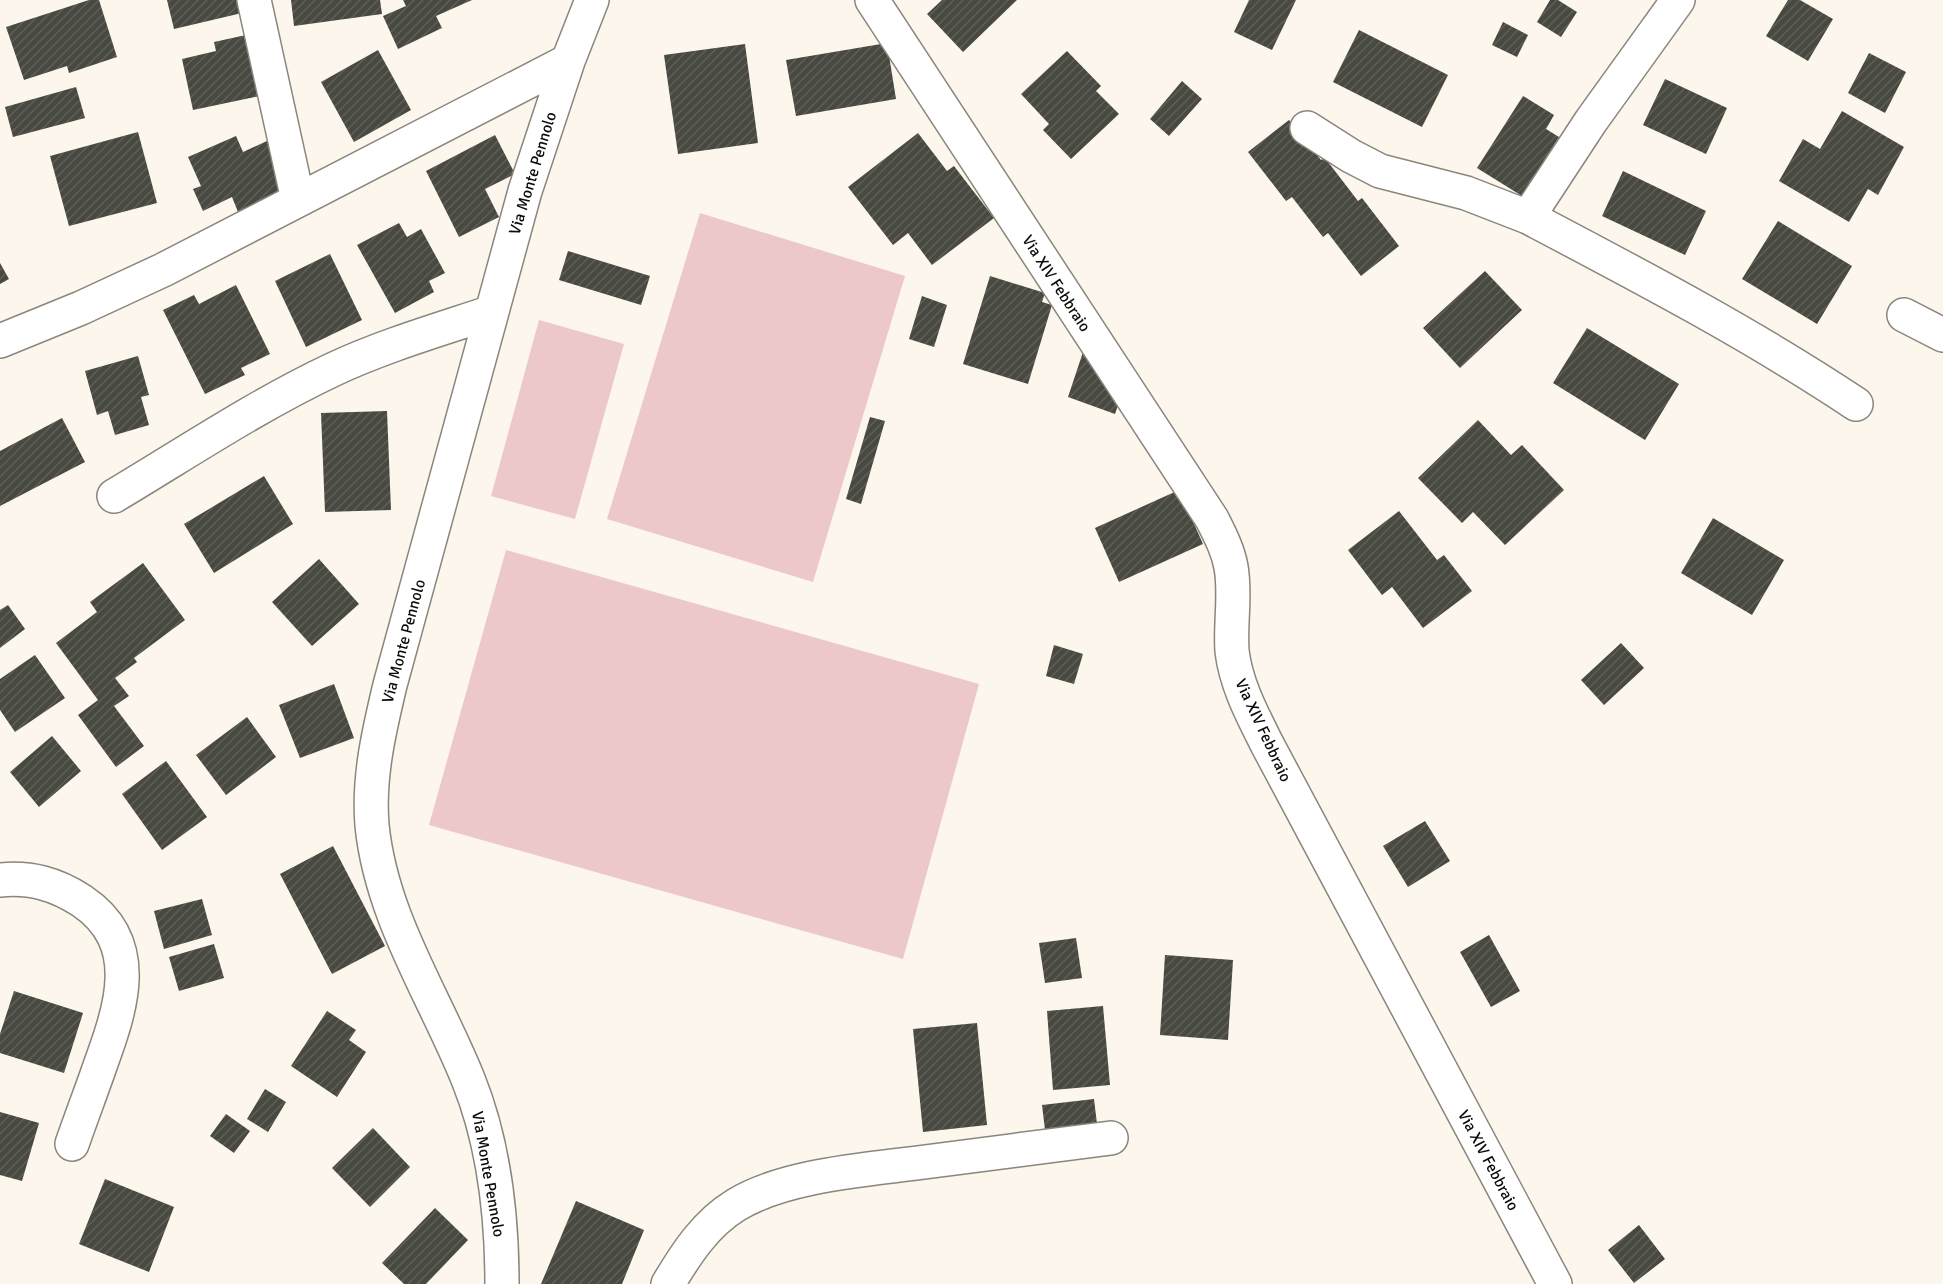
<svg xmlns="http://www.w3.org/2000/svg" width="1943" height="1284" viewBox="0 0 1943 1284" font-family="Signika,sans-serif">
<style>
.park{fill:#ecc9c8}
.building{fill:url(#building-hatch)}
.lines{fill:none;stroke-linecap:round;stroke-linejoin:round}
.minor-casing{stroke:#8b867c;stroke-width:36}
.minor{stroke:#fff;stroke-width:33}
.labels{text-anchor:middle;stroke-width:6;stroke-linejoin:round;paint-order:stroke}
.street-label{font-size:16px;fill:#0d0b08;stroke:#fff}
</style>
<defs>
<pattern id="building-hatch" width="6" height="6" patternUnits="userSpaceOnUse" patternTransform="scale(1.5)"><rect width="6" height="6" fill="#484940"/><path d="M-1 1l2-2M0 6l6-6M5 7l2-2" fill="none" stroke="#5e5f57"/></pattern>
</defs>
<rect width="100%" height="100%" fill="#fcf6ec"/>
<path class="park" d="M700 213 905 276 813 582 607 519Z
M539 320 624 344 575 519 491 496Z
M506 550 979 684 903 959 429 825Z"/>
<path class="building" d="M89 0H99L117 57 69 73 67 66 24 80 6 27Z
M167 0H239L242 13 174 29Z
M291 0H380L382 14 294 26Z
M403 0H472L436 16 442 28 398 49 383 16 406 6Z
M942 0H1017L963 52 927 14Z
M1249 0H1296L1272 50 1234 32Z
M1550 0H1558L1577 12 1561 37 1537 22Z
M1788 0H1800L1833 19 1808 61 1766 36Z
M1503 22 1528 35 1517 57 1492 45Z
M1359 30 1448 75 1422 127 1333 82Z
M246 35 260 96 193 110 182 59 216 51 214 42Z
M887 43 896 99 796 116 786 60Z
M745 44 758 143 678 154 664 55Z
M378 50 411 110 354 142 321 82Z
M1067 51 1101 86 1096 91 1119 114 1071 159 1043 130 1049 124 1021 94Z
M1869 53 1906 72 1885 113 1848 93Z
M1665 79 1727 108 1706 154 1643 125Z
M1182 81 1202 99 1169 136 1150 119Z
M76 87 85 118 13 137 5 107Z
M1523 96 1554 115 1546 129 1559 137 1522 196 1477 168Z
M1842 111 1904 147 1878 195 1868 189 1849 222 1779 181 1803 139 1820 149Z
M1289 120 1321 160 1325 158 1358 201 1362 198 1399 246 1361 276 1328 233 1323 237 1292 197 1286 201 1248 152Z
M138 132 157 203 69 226 50 156Z
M918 133 947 171 954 166 994 218 932 265 908 233 893 245 848 187Z
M495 135 515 174 485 189 499 217 459 237 426 171Z
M236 136 243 152 267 141 289 189 238 212 232 197 203 211 193 189 201 186 188 157Z
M1623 171 1706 211 1685 255 1602 216Z
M1778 221 1852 266 1817 324 1742 279Z
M399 223 407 237 421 229 445 273 429 281 434 292 395 313 357 245Z
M568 251 650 276 641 305 559 280Z
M330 254 362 320 306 347 275 281Z
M0 263 9 279 0 284Z
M1485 271 1522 310 1460 368 1423 328Z
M990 276 1045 293 1042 302 1052 305 1028 384 963 364Z
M236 285 270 354 241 368 245 375 205 394 163 310 194 295 199 304Z
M922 296 947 305 934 347 909 339Z
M1587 328 1679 384 1645 440 1553 383Z
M1084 349 1122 393 1115 414 1068 397Z
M138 356 149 395 141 397 149 425 115 435 108 411 97 415 85 371Z
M387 411 391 510 325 512 321 413Z
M870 417 885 421 861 504 846 499Z
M62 418 85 462 0 506V451Z
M1478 420 1511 455 1522 445 1564 490 1505 545 1473 512 1462 523 1418 478Z
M264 476 293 524 214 573 184 524Z
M1179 490 1203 544 1119 582 1095 528Z
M1399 511 1437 560 1444 555 1472 591 1423 628 1392 587 1382 595 1348 550Z
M1713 518 1784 560 1752 615 1681 573Z
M319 559 359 604 312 646 272 602Z
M143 563 185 620 134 658 137 662 115 678 129 696 114 706 144 746 116 767 78 715 98 700 56 643 97 612 90 602Z
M8 605 25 629 0 648V610Z
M1621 643 1644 668 1604 705 1581 680Z
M1054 645 1083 654 1074 684 1046 676Z
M35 655 65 698 15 732 0 710V679Z
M334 684 354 738 300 758 279 705Z
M247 717 276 757 226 795 196 755Z
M52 736 81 771 39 807 10 772Z
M166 761 207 817 162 850 122 794Z
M1425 821 1450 861 1408 887 1383 846Z
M333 846 385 946 332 974 280 874Z
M202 899 212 935 164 949 154 911Z
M1489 935 1520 991 1491 1007 1460 952Z
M1076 938 1082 978 1045 983 1039 943Z
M214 944 224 978 179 991 169 957Z
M1165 955 1233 960 1228 1040 1160 1035Z
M14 991 83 1013 64 1073 0 1053V1034Z
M1103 1006 1110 1085 1053 1090 1047 1011Z
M327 1011 356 1030 349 1040 366 1052 337 1097 291 1066Z
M977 1023 987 1125 923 1132 913 1029Z
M265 1089 286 1102 268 1132 247 1119Z
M1094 1099 1097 1124 1045 1130 1042 1105Z
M0 1112 39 1123 22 1181 0 1175Z
M226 1114 250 1131 234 1153 210 1136Z
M373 1128 410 1167 370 1207 332 1168Z
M105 1179 174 1207 149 1272 79 1244Z
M576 1201 644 1230 622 1284H541Z
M435 1208 468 1240 426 1284H404L382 1263Z
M1639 1225 1665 1259 1634 1283 1608 1250Z"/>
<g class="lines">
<defs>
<path id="minor" d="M254 0 298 200
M872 0 1212 519C1220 535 1228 550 1231 567 1236 594 1230 623 1232 651 1236 685 1253 716 1268 746L1555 1284
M1678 0 1591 121 1528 217C1640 276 1751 334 1856 404
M1307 128 1351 156 1380 171 1466 193 1528 217
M1904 315 1943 335
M0 341 81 308 163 270 568 61
M114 496C186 453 256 406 332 370 383 346 438 330 492 312
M0 880C31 877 56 884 82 901 144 943 121 1008 100 1066 91 1092 81 1118 72 1144
M502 1284C502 1216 494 1143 468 1079 434 995 381 917 372 825 368 778 379 731 390 685L525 191 568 61 592 0
M668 1284C686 1254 705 1224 736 1205 783 1176 862 1170 917 1163 982 1155 1046 1146 1111 1138"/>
</defs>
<use href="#minor" class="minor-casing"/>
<use href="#minor" class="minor"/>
</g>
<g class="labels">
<g class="street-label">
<text transform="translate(532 173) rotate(-73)" y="6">Via Monte Pennolo</text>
<text transform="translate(1057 283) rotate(57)" y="6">Via XIV Febbraio</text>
<text transform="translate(403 641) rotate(-75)" y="6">Via Monte Pennolo</text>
<text transform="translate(1264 730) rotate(65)" y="6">Via XIV Febbraio</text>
<text transform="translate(1489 1160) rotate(62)" y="6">Via XIV Febbraio</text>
<text transform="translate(489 1174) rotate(80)" y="6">Via Monte Pennolo</text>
</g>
</g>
</svg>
